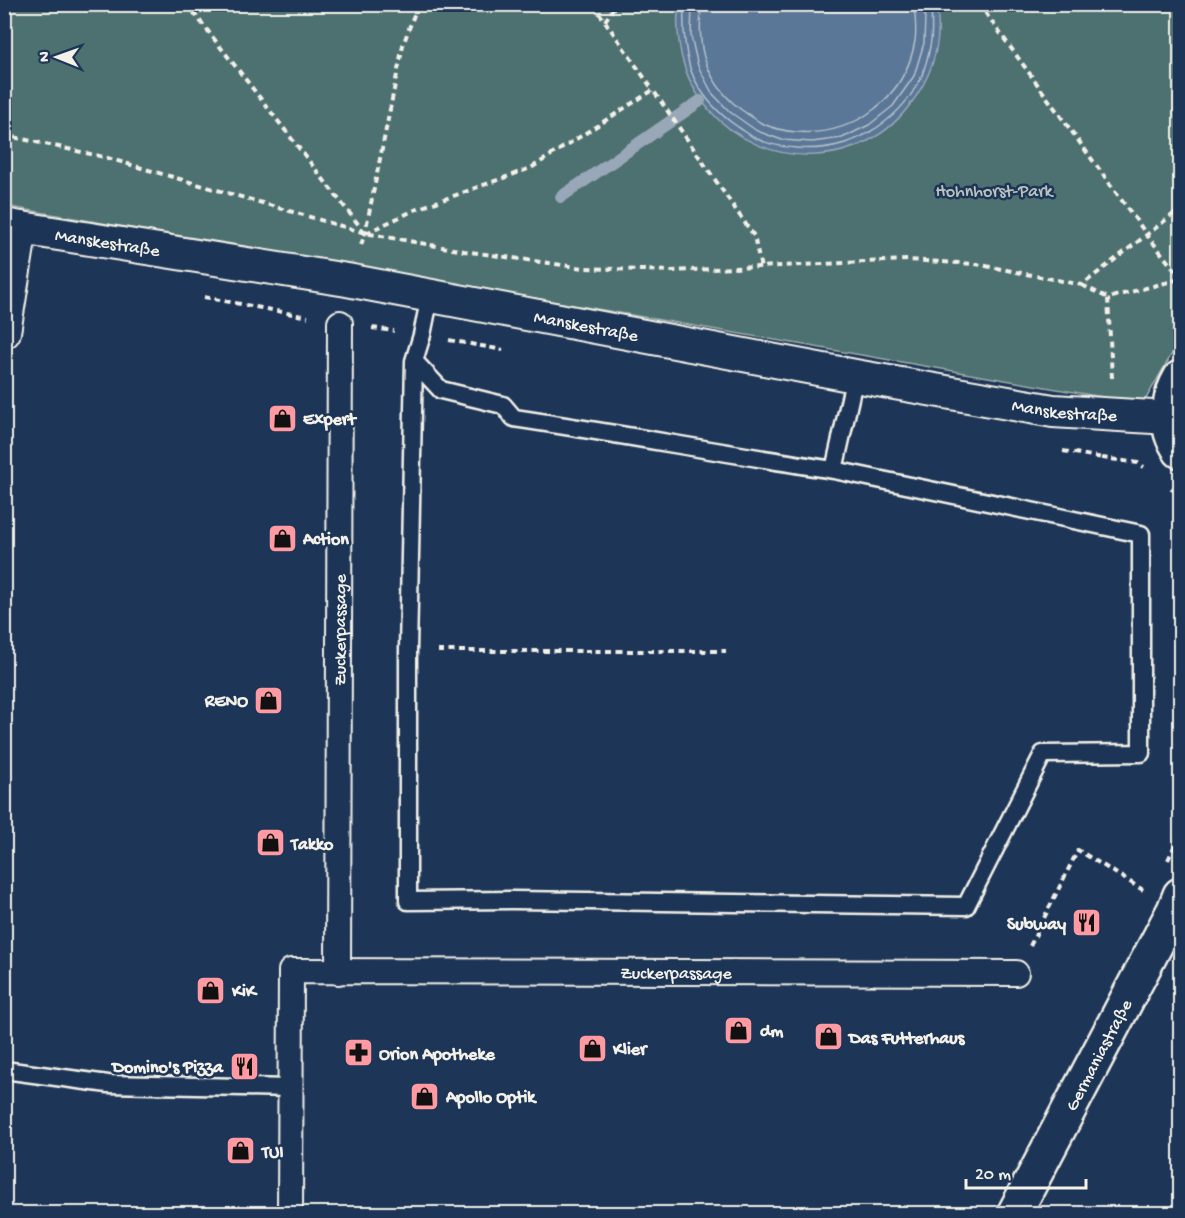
<svg xmlns="http://www.w3.org/2000/svg" width="1185" height="1218" viewBox="0 0 1185 1218" font-family="'Gochi Hand',sans-serif">
<style>
.green{fill:#4d6f71;stroke:#a0b0ac;stroke-width:1.5}
.water{fill:#5a7798;stroke:#98a8b8;stroke-width:1.5}
.lines{fill:none;stroke-linecap:round;stroke-linejoin:round}
.shore{stroke:#b6c0c8;stroke-width:1.5}
.stream{stroke:#98a8b8;stroke-width:12}
.service-casing{stroke:#f4f1e8;stroke-width:21}
.pedestrian-casing{stroke:#f4f1e8;stroke-width:28}
.minor-casing{stroke:#f4f1e8;stroke-width:36}
.tertiary-casing{stroke:#f4f1e8;stroke-width:38}
.path{stroke:#f4f1e8;stroke-width:4;stroke-dasharray:6 4.5;stroke-linecap:butt}
.service{stroke:#1d3557;stroke-width:16}
.pedestrian{stroke:#1d3557;stroke-width:24}
.minor{stroke:#1d3557;stroke-width:32}
.tertiary{stroke:#1d3557;stroke-width:33}
.labels{text-anchor:middle;stroke-width:5;stroke-linejoin:round;paint-order:stroke}
.park-label{font-size:18px;fill:#bac4be;stroke:#1d3557}
.street-label{font-size:18px;fill:#f4f1e8;stroke:#1d3557}
.poi-label{font-size:18px;font-weight:bold;fill:#f4f1e8;stroke:#1d3557;text-anchor:start}
</style>
<rect width="100%" height="100%" fill="#1d3557"/>
<filter id="ink" filterUnits="userSpaceOnUse"><feTurbulence type="fractalNoise" baseFrequency=".0167" numOctaves="2"/><feDisplacementMap in="SourceGraphic" scale="12" xChannelSelector="R" yChannelSelector="G"/><feConvolveMatrix kernelMatrix="1 2 1 2 8 2 1 2 1" color-interpolation-filters="sRGB"/></filter>
<g filter="url(#ink)">
<path class="green" d="M4 5H1180V340L1143 404 5 206Z"/>
<path class="water" d="M679 4 936 5C943 35 934 70 917 95 905 112 893 127 875 137 800 182 700 140 681 54 678 38 676 21 679 4Z"/>
<g class="lines">
<path class="shore" d="M684 4C683 26 684 47 690 68 698 92 717 113 738 127 743 130 748 134 753 137 766 144 782 147 796 148 848 153 896 125 920 80 923 75 924 68 926 63 933 40 932 28 931 4
M692 4 691 36 698 66 712 93 730 112 757 131 782 140 812 142 842 138 869 125 893 106 914 76 924 43 925 17 923 4
M701 4C700 24 699 45 706 63 714 84 728 101 746 113 751 116 756 120 761 123 772 128 784 131 796 132 854 137 905 98 915 41 917 29 915 17 914 4"/>
<path class="stream" d="M561 197 700 101"/>
<defs>
<path id="service" d="M430 296 422 335 414 361 408 651V901L513 900 966 906 1043 754 1141 753V534L834 470 855 376
M414 361 441 390 503 405 514 418C621 434 727 454 834 470
M4 1070 108 1084 290 1088"/>
<g id="pedestrian">
<path id="s1" d="M338 972 340 323"/>
<path id="s2" d="M290 1214 291 971 1016 973"/>
</g>
<g id="minor">
<path id="s3" d="M4 225 21 228 347 280 855 376 1053 411 1169 418"/>
<path d="M4 332 21 228"/>
</g>
<g id="tertiary">
<path d="M1180 378C1170 395 1165 419 1173 438 1175 442 1178 447 1180 451"/>
<path id="s4" d="M1014 1214 1174 910 1180 895"/>
</g>
</defs>
<use href="#service" class="service-casing"/>
<use href="#pedestrian" class="pedestrian-casing"/>
<use href="#minor" class="minor-casing"/>
<use href="#tertiary" class="tertiary-casing"/>
<path class="path" d="M187 4 365 233
M593 4 653 90
M979 4 1147 235 1180 277
M605 21 616 4
M4 135 104 157 365 233 464 251 583 268 671 271 908 260 976 264 1082 285 1180 209
M366 233 417 209 531 168 653 90 754 236 761 268
M361 245 365 233 403 45 418 4
M1082 285 1108 298
M204 297 308 317
M372 328 394 331
M449 340 503 350
M1112 378 1108 298 1180 279
M1063 451 1103 458
M1104 457 1103 458 1138 463 1144 467
M1171 488 1180 496
M438 651H726
M1168 860 1180 834
M1030 946 1078 850 1143 890"/>
<use href="#service" class="service"/>
<use href="#pedestrian" class="pedestrian"/>
<use href="#minor" class="minor"/>
<use href="#tertiary" class="tertiary"/>
</g>
</g>
<defs>
<symbol id="shop-square" viewBox="-11 -11 22 22"><rect x="-9" y="-9" width="18" height="18" rx="4" fill="#ff9aa2" stroke="#1d3557"/><path d="M-5-2.5h2.3a2.7 3.5 0 0 1 5.4 0H5L5.5 6h-11ZM-1.5-2.5h3a1.5 2.3 0 0 0-3 0Z" fill="#111"/></symbol>
<symbol id="restaurant-square" viewBox="-11 -11 22 22"><rect x="-9" y="-9" width="18" height="18" rx="4" fill="#ff9aa2" stroke="#1d3557"/><path d="M-5-6h1v4h1v-4h1v4h1v-4h1v5L-1.5 .5V6h-2V.5L-5-1ZM5-6V6H3V1.5H1.5Q1.5-4 5-6Z" fill="#111"/></symbol>
<symbol id="pharmacy-square" viewBox="-11 -11 22 22"><rect x="-9" y="-9" width="18" height="18" rx="4" fill="#ff9aa2" stroke="#1d3557"/><path d="M-2-6h4v4h4v4h-4v4h-4v-4h-4v-4h4Z" fill="#111"/></symbol>
</defs>
<g fill-rule="evenodd">
<use href="#shop-square" x="266" y="402" width="33" height="33"/>
<use href="#shop-square" x="266" y="522" width="33" height="33"/>
<use href="#shop-square" x="252" y="684" width="33" height="33"/>
<use href="#shop-square" x="254" y="826" width="33" height="33"/>
<use href="#restaurant-square" x="1070" y="906" width="33" height="33"/>
<use href="#shop-square" x="194" y="974" width="33" height="33"/>
<use href="#shop-square" x="722" y="1014" width="33" height="33"/>
<use href="#shop-square" x="812" y="1020" width="33" height="33"/>
<use href="#shop-square" x="576" y="1032" width="33" height="33"/>
<use href="#pharmacy-square" x="342" y="1036" width="33" height="33"/>
<use href="#restaurant-square" x="228" y="1050" width="33" height="33"/>
<use href="#shop-square" x="408" y="1080" width="33" height="33"/>
<use href="#shop-square" x="224" y="1134" width="33" height="33"/>
</g>
<g class="labels">
<g class="park-label">
<text x="994" y="196">Hohnhorst-Park</text>
</g>
<g class="street-label">
<text dy="6" stroke="none"><textPath href="#s3" startOffset="105">Manskestraße</textPath></text>
<text dy="6" stroke="none"><textPath href="#s3" startOffset="591">Manskestraße</textPath></text>
<text dy="6" stroke="none"><textPath href="#s3" startOffset="1077">Manskestraße</textPath></text>
<text dy="6" stroke="none"><textPath href="#s1" startOffset="342">Zuckerpassage</textPath></text>
<text dy="6" stroke="none"><textPath href="#s2" startOffset="628">Zuckerpassage</textPath></text>
<text dy="6" stroke="none"><textPath href="#s4" startOffset="180">Germaniastraße</textPath></text>
</g>
<g class="poi-label">
<text x="303" y="424">Expert</text>
<text x="303" y="544">Action</text>
<text x="248" y="706" text-anchor="end">RENO</text>
<text x="291" y="849">Takko</text>
<text x="1066" y="929" text-anchor="end">Subway</text>
<text x="232" y="996">KiK</text>
<text x="760" y="1036">dm</text>
<text x="849" y="1043">Das Futterhaus</text>
<text x="613" y="1054">Klier</text>
<text x="379" y="1059">Orion Apotheke</text>
<text x="223" y="1072" text-anchor="end">Domino's Pizza</text>
<text x="446" y="1102">Apollo Optik</text>
<text x="262" y="1157">TUI</text>
</g>
</g>
<rect width="1185" height="1218" fill="none" stroke="#1d3557" stroke-width="24"/>
<rect x="12" y="12" width="1161" height="1194" fill="none" stroke="#f4f1e8" stroke-width="2" filter="url(#ink)"/>
<g transform="translate(57 57) rotate(271)" stroke="#1d3557" stroke-width="4.5" paint-order="stroke">
<path d="M0-4.5L10 22L0 15L-10 22Z" fill="#f4f1e8"/>
<text y="-9" font-size="16" font-weight="bold" text-anchor="middle" fill="#f4f1e8">N</text>
</g>
<path d="M966 1179v9h120v-9" fill="none" stroke="#f4f1e8" stroke-width="3"/>
<text x="975" y="1179" font-size="18" fill="#f4f1e8" stroke="#1d3557" stroke-width="4.5" paint-order="stroke">20 m</text>
</svg>
